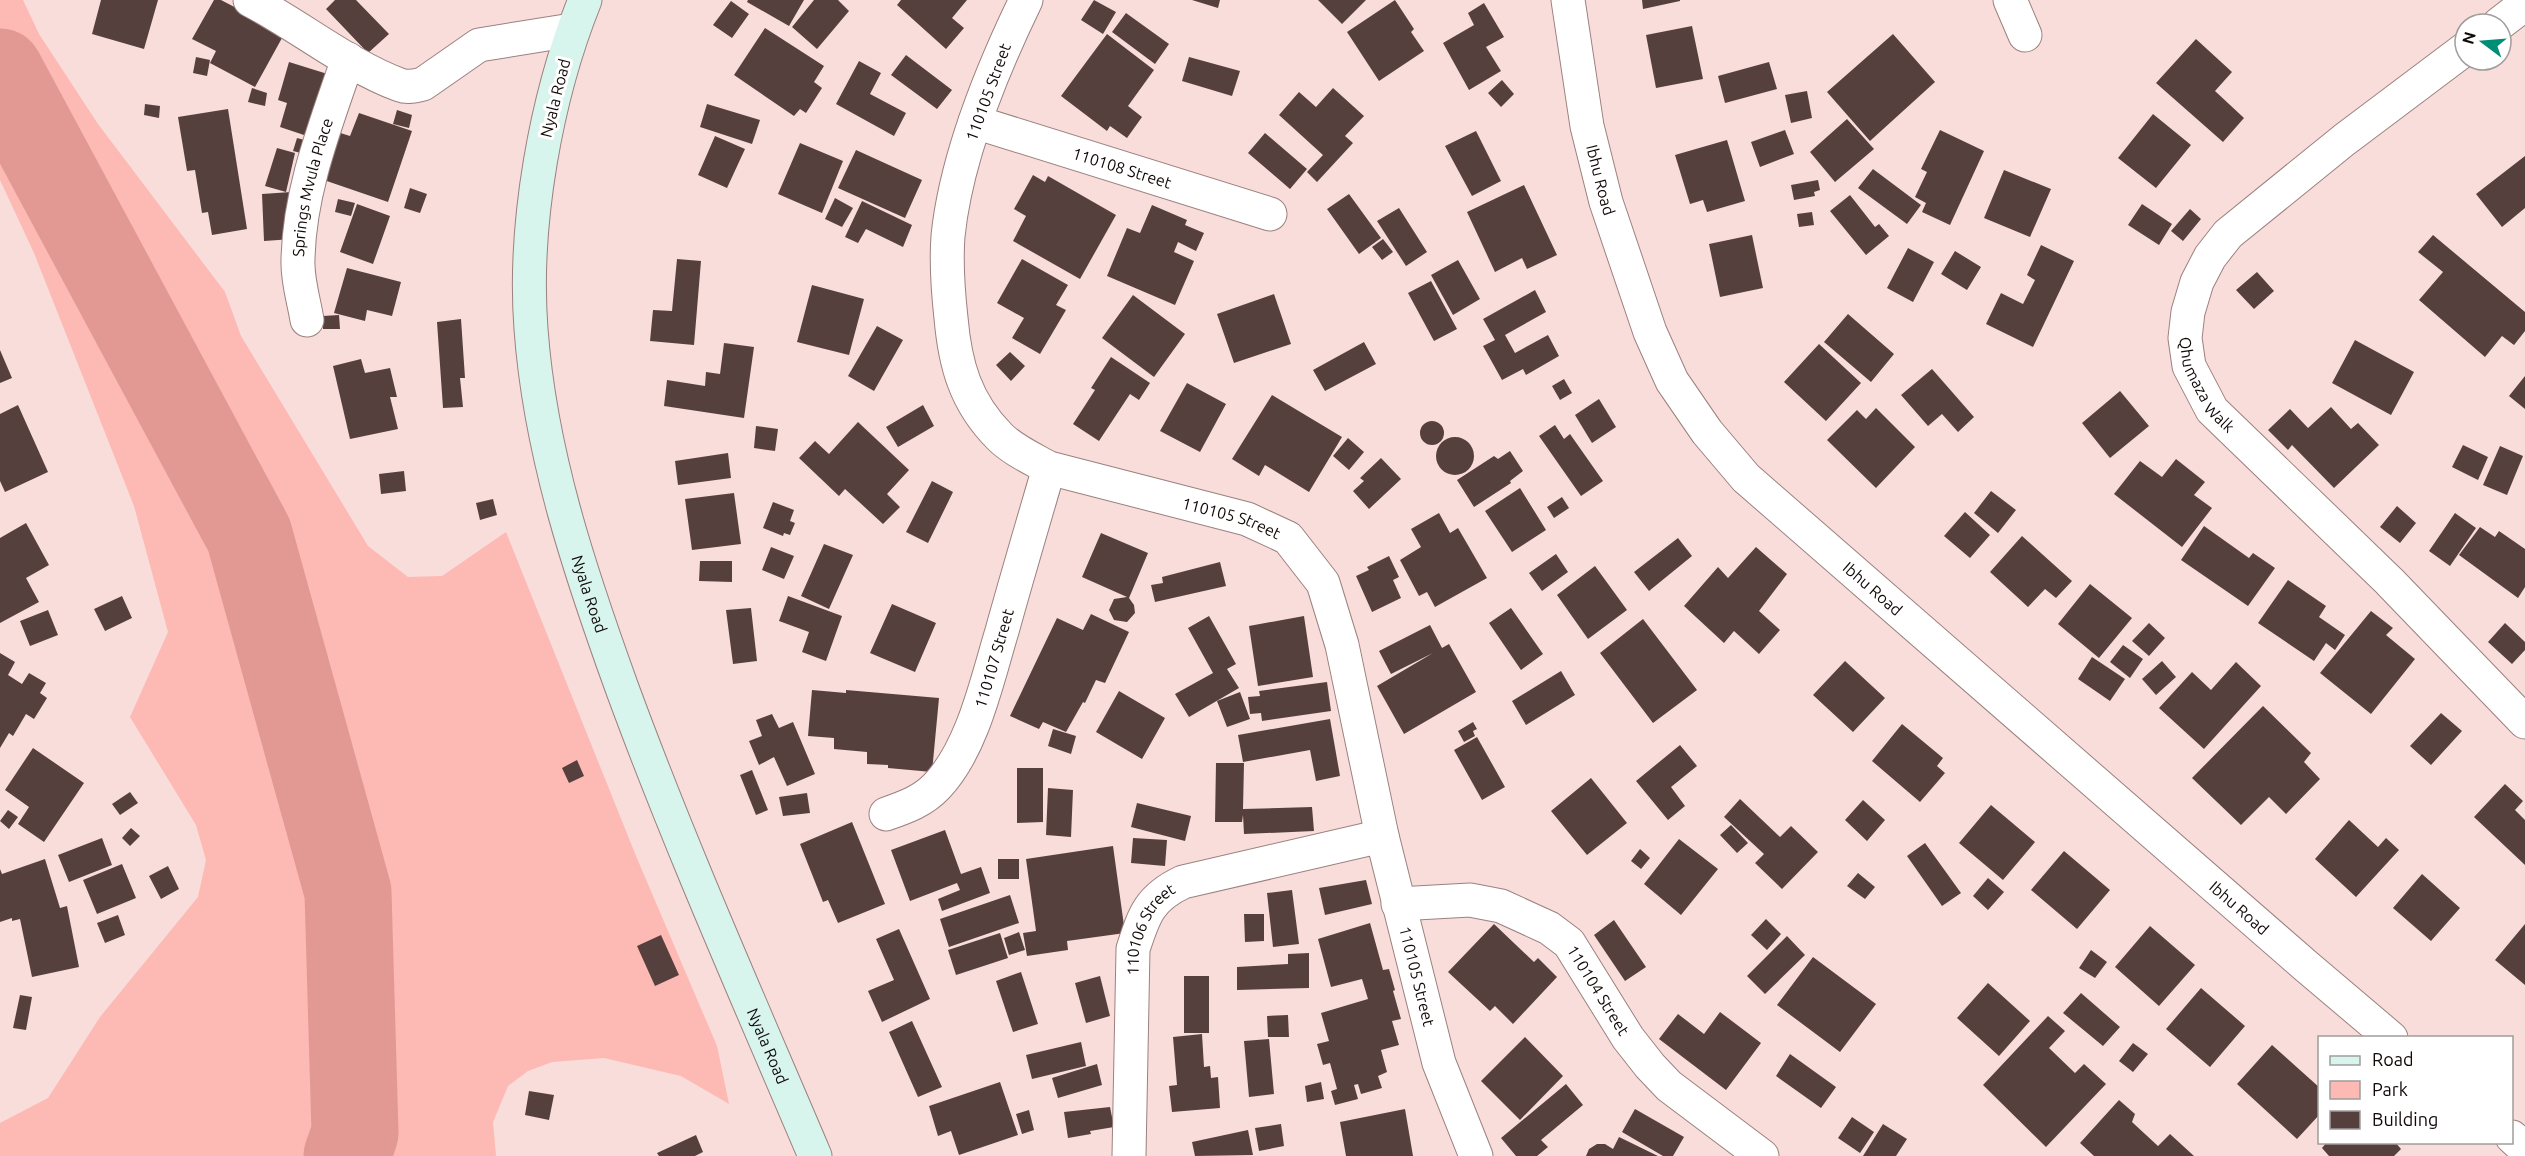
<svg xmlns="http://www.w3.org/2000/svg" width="2525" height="1156" viewBox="0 0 2525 1156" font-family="Ubuntu,sans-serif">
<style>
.green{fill:#fdb9b4}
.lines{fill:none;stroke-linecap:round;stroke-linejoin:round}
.river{stroke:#e29994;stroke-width:87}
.building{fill:#56403e}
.street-casing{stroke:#9b817f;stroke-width:35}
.secondary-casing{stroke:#9b817f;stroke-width:35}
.street{stroke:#fff;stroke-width:33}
.secondary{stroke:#d7f4ed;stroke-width:33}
.labels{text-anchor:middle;stroke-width:6;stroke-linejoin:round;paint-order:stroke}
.street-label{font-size:16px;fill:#110908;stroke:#fff}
</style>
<rect width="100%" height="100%" fill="#f9ddda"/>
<path class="green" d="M0 0H23L39 34 98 124 225 292 241 336 368 546 408 577 442 576 506 532 636 856 717 1046 729 1104 681 1076 604 1058 552 1062 528 1071 508 1086 493 1122 496 1156H0V1123L48 1098 100 1017 198 897 206 860 196 825 130 717 168 632 134 506 34 253 0 180Z"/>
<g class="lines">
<path class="river" d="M0 72 249 535 348 892 355 1133 347 1156"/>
</g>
<path class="building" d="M101 0H158L144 49 92 34Z
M214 0H221L263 22 261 26 282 38 255 87 210 63 216 51 192 39Z
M335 0H356L389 34 368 53 326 9Z
M748 0H804L789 26 747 2Z
M814 0H838L849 11 817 49 792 27Z
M901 0H967L952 18 964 28 946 49 897 5Z
M1094 0 1116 12 1103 34 1081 20Z
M1192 0H1220L1218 8Z
M1318 0H1366L1342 24Z
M1395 0 1414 29 1411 32 1424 51 1379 81 1347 32Z
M1642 0H1680V1L1643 9Z
M731 1 749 14 732 38 713 25Z
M1484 3 1504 37 1486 47 1501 71 1469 90 1443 43 1474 25 1468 13Z
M1126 13 1169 44 1155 64 1112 32Z
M1692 26 1703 79 1656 88 1646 35Z
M765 28 824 66 814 82 822 88 806 113 800 109 794 116 734 75Z
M1107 34 1154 70 1128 106 1142 117 1127 138 1110 126 1107 131 1061 96Z
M1893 34 1935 82 1870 141 1827 92Z
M2196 39 2232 72 2215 91 2244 118 2223 142 2156 83Z
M906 55 952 90 937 109 891 75Z
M196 57 210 60 207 76 193 73Z
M1189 57 1240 71 1232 96 1182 81Z
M859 61 881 73 870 94 906 113 894 136 836 104Z
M289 62 334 76 316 139 280 127 287 103 278 100Z
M1769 62 1777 89 1725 103 1718 76Z
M1502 80 1514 94 1501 107 1488 93Z
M252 88 267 93 265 106 248 102Z
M1333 88 1364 116 1345 136 1353 143 1317 182 1307 172 1323 155 1279 115 1299 92 1316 107Z
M1807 91 1812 118 1791 123 1785 95Z
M145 104 160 106 159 118 144 115Z
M707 104 760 120 752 144 700 127Z
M228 109 247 229 212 235 208 212 202 213 195 170 187 171 178 117Z
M397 110 412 115 409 128 393 124Z
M359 113 412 131 388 202 318 178 334 131 350 136Z
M2153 114 2191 145 2156 188 2118 158Z
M1847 119 1874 149 1835 182 1810 152Z
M1785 130 1794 154 1760 167 1751 142Z
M1940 130 1984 151 1950 225 1922 212 1926 203 1915 197 1927 172 1921 169Z
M1476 131 1501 181 1472 196 1445 146Z
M1265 133 1307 169 1290 189 1248 153Z
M715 136 745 149 727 188 698 175Z
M297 138 312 142 309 155 293 151Z
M1727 140 1745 201 1707 212 1703 200 1690 204 1675 155Z
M800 143 843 161 822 213 778 194Z
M277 148 295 153 286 192 265 186Z
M856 150 922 180 905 218 838 188Z
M2525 156V208L2502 227 2476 194Z
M1873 169 1921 205 1907 224 1858 188Z
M2004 170 2051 189 2030 237 1984 218Z
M1033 175 1045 182 1048 176 1116 215 1080 279 1013 241 1026 216 1014 209Z
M1818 180 1820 190 1814 192 1815 196 1794 200 1791 185Z
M1524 185 1557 255 1527 269 1522 258 1495 272 1467 212Z
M410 188 427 194 420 213 404 208Z
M291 192 293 239 264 241 262 194Z
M1349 194 1381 238 1359 254 1327 209Z
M1850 195 1875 227 1879 224 1889 236 1866 255 1830 211Z
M835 198 853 208 842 227 825 219Z
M338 199 355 203 351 216 335 212Z
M862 201 912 225 903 247 866 229 858 243 845 237Z
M357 204 390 216 373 264 340 252Z
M2142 204 2172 224 2159 245 2128 225Z
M1152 205 1187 220 1185 225 1204 233 1196 251 1178 242 1174 252 1194 261 1175 305 1107 276 1127 228 1140 233Z
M1399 208 1427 252 1406 266 1377 221Z
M2190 209 2201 219 2183 241 2171 231Z
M1812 212 1814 225 1799 227 1797 214Z
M1752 235 1763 288 1720 297 1709 244Z
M2433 235 2525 312V331L2514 345 2502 336 2485 357 2419 300 2443 272 2418 252Z
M1383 239 1393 252 1382 260 1372 247Z
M2041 245 2074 261 2033 347 1986 324 2001 293 2023 304 2035 280 2027 275Z
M1908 248 1934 262 1913 302 1887 288Z
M1955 251 1981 267 1967 290 1941 274Z
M677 259 701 261 694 345 650 341 653 310 672 311Z
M1022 259 1068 285 1056 305 1066 310 1040 354 1012 338 1024 318 997 303Z
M1458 260 1480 299 1453 315 1431 275Z
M347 268 401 282 392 316 367 310 365 321 334 313Z
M2257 272 2274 291 2254 309 2236 290Z
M1431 281 1457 329 1434 341 1408 293Z
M812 285 864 299 849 355 797 342Z
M1535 290 1546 312 1505 335 1515 353 1548 335 1559 356 1526 375 1523 369 1502 380 1483 346 1495 340 1483 319Z
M1274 294 1291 344 1234 363 1217 314Z
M1133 295 1185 334 1154 377 1102 338Z
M1848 314 1894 354 1871 382 1824 342Z
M339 315 340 329H323V316Z
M461 319 465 378H460L463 407 443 408 437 322Z
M877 326 903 340 874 391 848 376Z
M2355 340 2414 372 2391 415 2332 383Z
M1364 342 1376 364 1325 391 1313 370Z
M724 343 754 347 744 418 664 406 667 380 705 386 706 372 720 374Z
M1819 344 1861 383 1826 421 1784 382Z
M0 350 12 378 0 383Z
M1010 352 1025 366 1011 381 996 365Z
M1111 357 1150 383 1139 400 1130 394 1099 441 1073 424 1095 390 1091 388Z
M361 359 365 373 390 368 397 397H390L398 429 350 439 333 366Z
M1932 369 1974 417 1958 432 1942 414 1928 426 1901 395Z
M2525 376V409L2509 396Z
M1564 379 1572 393 1560 400 1552 386Z
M1187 383 1226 404 1200 452 1160 431Z
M2120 391 2149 426 2110 458 2082 423Z
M1272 395 1342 437 1309 492 1265 465 1259 476 1232 459Z
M1599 399 1616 427 1592 443 1575 415Z
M18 405 48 472 5 492 0 481V414Z
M923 405 934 426 898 447 886 427Z
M2331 407 2351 429 2358 423 2379 445 2334 488 2292 445 2288 450 2268 430 2290 409 2308 428Z
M1876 408 1915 447 1876 488 1827 440 1857 410 1866 419Z
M1420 433a12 12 0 1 1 24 0a12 12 0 1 1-24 0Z
M858 422 909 470 887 494 900 507 883 524 845 489 839 496 799 458 815 441 829 454Z
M1555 425 1564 439 1570 434 1603 481 1581 496 1539 436Z
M756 426 778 429 775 451 754 448Z
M1436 456a19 19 0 1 1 38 0a19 19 0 1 1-38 0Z
M1348 438 1364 452 1349 470 1333 456Z
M2463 445 2488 457 2478 480 2452 467Z
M2500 446 2523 456 2507 495 2483 485Z
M1510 451 1523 471 1510 481 1511 483 1474 507 1457 480 1494 456 1498 459Z
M728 453 731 478 678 485 675 461Z
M1381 458 1401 479 1369 509 1353 491 1364 481 1360 478Z
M2176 459 2205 482 2194 495 2212 508 2182 547 2114 494 2140 461 2162 477Z
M404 471 406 491 381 494 379 474Z
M932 481 953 492 928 543 906 532Z
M1520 488 1546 530 1512 552 1485 511Z
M1991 491 2016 510 1998 533 1974 513Z
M734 493 741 544 692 550 685 499Z
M1562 497 1569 508 1554 518 1547 507Z
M493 499 497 515 480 520 476 503Z
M773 502 794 510 790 521 795 523 790 535 784 533 783 536 763 528Z
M2397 506 2416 523 2400 543 2380 527Z
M1965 512 1990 535 1970 558 1944 536Z
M1439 513 1450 533 1458 528 1487 578 1435 607 1427 592 1419 596 1400 560 1421 547 1411 529Z
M2455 513 2476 528 2450 566 2429 551Z
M26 523 49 565 26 578 39 602 0 623V538Z
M2204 526 2249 558 2253 553 2275 568 2248 606 2181 560Z
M2480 527 2495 537 2499 531 2525 549V587L2518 598 2459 555Z
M1101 533 1148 553 1129 598 1134 605 1135 613 1127 622 1114 620 1109 610 1114 599 1127 597 1082 577Z
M2022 536 2072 581 2056 598 2045 589 2028 607 1990 572Z
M1678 538 1692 556 1649 591 1634 572Z
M824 544 853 555 829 609 801 596Z
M771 547 794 556 784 579 762 570Z
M1756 547 1787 574 1759 611 1780 630 1759 654 1734 631 1724 643 1684 606 1718 567 1728 578Z
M1556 554 1568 572 1542 591 1529 573Z
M1389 556 1399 577 1393 580 1401 598 1372 612 1356 576 1369 570 1367 567Z
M700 561H732V582L699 581Z
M1220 562 1226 586 1155 602 1151 585 1163 583 1162 577Z
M1595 566 1627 610 1588 639 1557 595Z
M2288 580 2326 606 2319 617 2345 635 2335 650 2326 643 2314 661 2258 623Z
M2090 584 2132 618 2099 658 2058 624Z
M122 596 132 618 105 631 94 609Z
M788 596 842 616 826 661 802 652 809 632 779 621Z
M892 604 936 623 915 672 870 653Z
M751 608 757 661 733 664 726 610Z
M1511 608 1543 654 1521 670 1489 623Z
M48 610 58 635 30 646 20 621Z
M2371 611 2393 628 2386 635 2415 659 2371 714 2320 673Z
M1091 614 1129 632 1105 683 1096 680 1085 703 1083 702 1066 732 1043 722 1039 729 1010 716 1057 618 1083 630Z
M1209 616 1236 664 1227 669 1239 688 1189 717 1175 694 1213 673 1188 628Z
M1304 616 1313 677 1258 686 1249 626Z
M1643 619 1697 690 1653 723 1600 653Z
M2149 623 2165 638 2149 656 2132 641Z
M2505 623 2525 642V650L2512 664 2488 642Z
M1430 625 1442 648 1449 644 1476 692 1404 734 1377 686 1433 653 1391 674 1379 651Z
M2123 645 2143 659 2130 678 2110 662Z
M0 653 15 662 8 675 22 684 29 673 46 683 40 693 47 698 34 719 26 714 13 736 9 733 0 748Z
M2092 657 2125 679 2110 701 2078 679Z
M1845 661 1885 698 1853 732 1813 695Z
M2162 661 2176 677 2156 695 2142 679Z
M2236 662 2261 686 2204 749 2159 708 2192 672 2211 690Z
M1561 671 1575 695 1526 725 1512 701Z
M1327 682 1331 711 1262 721 1261 713 1250 714 1248 697 1260 696 1259 691Z
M812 690 846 693V690L939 698 932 772 888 768V765L867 764V752L834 749V738L808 736Z
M1119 691 1165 718 1142 759 1096 732Z
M1240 692 1250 719 1227 727 1217 701Z
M2263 706 2311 753 2304 762 2320 779 2286 814 2269 797 2241 825 2192 778Z
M2441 713 2462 731 2431 765 2410 746Z
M772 714 779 728 793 722 815 774 787 786 774 757 759 765 749 741 762 736 756 720Z
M1330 719 1340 776 1316 781 1310 750 1243 762 1238 735Z
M1473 722 1477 729 1473 731 1475 736 1464 742 1458 731Z
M1902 724 1943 758 1937 766 1945 773 1920 802 1872 761Z
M1053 729 1076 736 1071 754 1048 746Z
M1477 737 1505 787 1482 800 1454 750Z
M1680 745 1697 766 1671 787 1685 806 1668 820 1636 781Z
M33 748 84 783 44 842 18 824 29 807 5 790Z
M577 760 584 776 569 783 562 768Z
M1216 763H1244L1243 809 1312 807 1314 831 1244 834 1243 815 1242 822H1215Z
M1017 768H1043V822L1017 823Z
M752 770 768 810 756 815 740 775Z
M1591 778 1627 823 1587 855 1551 811Z
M2505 784 2523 801 2515 810 2525 820V865L2474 817Z
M1048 788 1073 790 1071 837 1046 835Z
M130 792 138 803 120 815 112 804Z
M807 793 810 813 783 816 779 797Z
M1740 799 1780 837 1791 826 1818 852 1782 889 1755 863 1764 854 1724 817Z
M1863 800 1885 820 1867 841 1845 820Z
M1137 803 1191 816 1185 841 1131 827Z
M1991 805 2035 842 2003 880 1959 843Z
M8 810 18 817 9 829 0 821Z
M2349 820 2378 847 2386 838 2399 850 2356 897 2315 859Z
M852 822 885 904 838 923 828 900 823 902 800 844Z
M1731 825 1748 843 1737 853 1720 835Z
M131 828 140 836 130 846 122 838Z
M945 830 961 874 981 867 990 893 942 911 938 899 960 890 957 883 910 901 891 850Z
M102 838 112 865 69 882 58 855Z
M1133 838 1167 840 1165 866 1131 863Z
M1679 839 1718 869 1681 915 1644 884Z
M1925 843 1961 893 1942 906 1907 856Z
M1113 846 1125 933 1067 941 1068 950 1027 956 1023 933 1036 931 1026 859Z
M1640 849 1650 858 1641 869 1631 861Z
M2064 851 2110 890 2077 929 2031 890Z
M45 859 60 908 67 906 79 967 32 977 20 919 12 921V918L0 922V869L2 874Z
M998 859H1019V879H998Z
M122 864 136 898 97 914 83 880Z
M168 866 179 889 161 899 149 876Z
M1858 873 1875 887 1865 899 1847 886Z
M2422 874 2460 908 2431 941 2393 908Z
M1988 878 2004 892 1988 910 1973 896Z
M1366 880 1372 904 1325 915 1319 888Z
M1292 890 1299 944 1273 947 1267 893Z
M1010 895 1019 923 949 947 940 919Z
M1244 914H1264V941L1245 942Z
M118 915 125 935 105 943 97 923Z
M1766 919 1781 934 1767 950 1751 935Z
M1614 920 1646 967 1625 981 1594 935Z
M1370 923 1383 970 1389 969 1395 990 1393 991 1401 1019 1392 1021 1399 1045 1381 1050 1387 1072 1378 1076 1382 1088 1361 1094 1358 1084 1354 1085 1358 1099 1335 1105 1331 1091 1337 1089 1330 1063 1323 1065 1317 1044 1329 1041 1321 1013 1368 999 1362 979 1331 987 1318 939Z
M1494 924 1534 962 1538 958 1557 977 1513 1024 1495 1006 1490 1011 1448 972Z
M2525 924V985L2495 960Z
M2150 926 2195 965 2159 1006 2115 967Z
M899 929 930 999 882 1022 868 991 894 980 876 939Z
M1019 932 1025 950 1009 955 1004 938Z
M1000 933 1008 958 956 975 948 950Z
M661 935 679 975 655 986 637 946Z
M1787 936 1805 955 1765 994 1747 976Z
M2091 950 2107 962 2095 978 2079 968Z
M1309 953V988L1237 990V967L1288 964V954Z
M1813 957 1876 1004 1840 1052 1777 1005Z
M1021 972 1038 1024 1013 1032 996 981Z
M1100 976 1110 1016 1086 1023 1075 983Z
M1184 976H1209V1033H1184Z
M1988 983 2030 1021 1999 1056 1957 1018Z
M2201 988 2245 1026 2210 1067 2166 1029Z
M2081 993 2120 1027 2103 1046 2063 1013Z
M20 995 32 997 26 1030 13 1028Z
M1720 1012 1761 1043 1726 1090 1659 1039 1678 1014 1704 1034Z
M1288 1015 1289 1037H1268L1267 1016Z
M2048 1016 2065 1031 2049 1048 2075 1073 2084 1064 2106 1084 2046 1147 1983 1085Z
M912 1021 942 1087 918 1097 889 1032Z
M1202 1034 1204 1067 1210 1066 1211 1078 1218 1077 1220 1108 1172 1112 1169 1086 1177 1085 1173 1037Z
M1525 1037 1563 1076 1520 1120 1481 1081Z
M1269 1039 1274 1094 1249 1097 1244 1041Z
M1081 1042 1086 1066 1032 1079 1026 1055Z
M2133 1043 2148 1054 2133 1072 2119 1061Z
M2272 1045 2320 1088V1114L2297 1139 2237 1084Z
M1790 1054 1836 1087 1821 1108 1776 1076Z
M1097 1064 1102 1085 1058 1098 1052 1078Z
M1000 1082 1018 1135 959 1155 951 1131 938 1136 929 1106Z
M1321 1082 1324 1099 1307 1102 1305 1086Z
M1566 1084 1583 1105 1541 1140 1548 1147 1537 1156H1516L1501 1138Z
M529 1091 554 1095 549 1120 525 1115Z
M2119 1100 2135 1114 2132 1122 2158 1146 2170 1134 2194 1156H2094L2080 1143Z
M1110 1107 1114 1127 1090 1131 1091 1134 1068 1138 1064 1112Z
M1405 1109 1413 1156H1346L1340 1122Z
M1635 1109 1684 1137 1673 1156H1663L1622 1132Z
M1029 1110 1034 1130 1022 1134 1016 1114Z
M1852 1117 1874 1132 1860 1153 1838 1138Z
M1281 1124 1284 1146 1259 1151 1255 1128Z
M1883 1124 1907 1139 1896 1156H1863Z
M1248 1130 1253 1155 1195 1156 1192 1142Z
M696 1135 703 1152 695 1156H659L657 1153Z
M1619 1137 1658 1156H1586L1589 1149 1597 1144H1605L1613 1149Z
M2327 1142H2395L2401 1149 2394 1156H2329L2322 1148Z"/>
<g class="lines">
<defs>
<g id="street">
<path d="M250 0C298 25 350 67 400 85 408 88 415 86 423 84L479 45 572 30"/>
<path id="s1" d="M1026 0C992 70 956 158 948 236 946 263 948 291 951 318 955 364 965 402 1000 437 1013 450 1033 459 1049 468L1247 519 1288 538 1323 583 1342 645 1382 836 1439 1063 1476 1156"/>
<path id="s2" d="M1568 0 1587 126 1606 202 1650 332 1672 381 1707 432 1746 478 2306 966 2391 1038"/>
<path d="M2010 0 2025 35"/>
<path d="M2499 24 2525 4"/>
<path id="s3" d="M2465 49 2344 140 2228 234 2210 257 2197 282 2188 312 2185 338 2189 366 2212 410 2389 581 2525 722"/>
<path id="s4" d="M975 122 1270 214"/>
<path id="s5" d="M307 320C304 301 297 280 298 260 299 191 326 124 348 59"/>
<path id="s6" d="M886 814C906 807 923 801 937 786 973 748 987 680 1002 631 1017 577 1033 523 1049 468"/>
<path id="s7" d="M1398 904 1470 900 1501 906 1549 928 1569 943 1628 1038 1650 1066 1669 1086 1762 1156"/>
<path d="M2512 1137 2525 1149"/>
<path id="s8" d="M1129 1156 1133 949C1144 915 1149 898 1183 882L1382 836"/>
</g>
<g id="secondary">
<path id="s9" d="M585 0C546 97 523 224 531 329 540 453 580 572 622 688 680 846 749 1001 815 1156"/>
</g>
</defs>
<use href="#street" class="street-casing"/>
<use href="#secondary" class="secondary-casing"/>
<use href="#street" class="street"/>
<use href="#secondary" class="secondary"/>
</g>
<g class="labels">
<g class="street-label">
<text transform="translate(988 92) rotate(-70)" y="6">110105 Street</text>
<text transform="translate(555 98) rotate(-76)" y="6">Nyala Road</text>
<text dy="6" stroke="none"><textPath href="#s4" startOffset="154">110108 Street</textPath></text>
<text dy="6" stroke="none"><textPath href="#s2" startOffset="183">Ibhu Road</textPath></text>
<text dy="6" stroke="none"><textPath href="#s5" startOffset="135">Springs Mvula Place</textPath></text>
<text dy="6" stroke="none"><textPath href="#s3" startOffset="468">Qhumaza Walk</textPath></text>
<text dy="6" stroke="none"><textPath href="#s1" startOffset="711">110105 Street</textPath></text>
<text dy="6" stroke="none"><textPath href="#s2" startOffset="687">Ibhu Road</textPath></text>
<text dy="6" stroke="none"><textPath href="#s9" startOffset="608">Nyala Road</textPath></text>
<text dy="6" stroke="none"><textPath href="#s6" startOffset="200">110107 Street</textPath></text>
<text dy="6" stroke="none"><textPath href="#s2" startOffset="1173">Ibhu Road</textPath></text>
<text dy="6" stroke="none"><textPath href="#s8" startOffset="232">110106 Street</textPath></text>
<text dy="6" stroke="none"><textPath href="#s1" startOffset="1233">110105 Street</textPath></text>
<text dy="6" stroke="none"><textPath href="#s7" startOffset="237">110104 Street</textPath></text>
<text dy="6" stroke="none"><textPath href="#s9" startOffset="1094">Nyala Road</textPath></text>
</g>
</g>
<rect x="2318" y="1036" width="195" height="108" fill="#ffffff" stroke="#a09d9c" stroke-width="1.5"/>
<rect x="2330" y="1056" width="30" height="9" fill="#d7f4ed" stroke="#a09d9c" stroke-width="1.5"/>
<text x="2372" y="1066" font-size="18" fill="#110908">Road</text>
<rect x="2330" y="1081" width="30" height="18" fill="#fdb9b4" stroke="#a09d9c" stroke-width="1.5"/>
<text x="2372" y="1096" font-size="18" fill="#110908">Park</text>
<rect x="2330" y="1111" width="30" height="18" fill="#56403e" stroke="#a09d9c" stroke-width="1.5"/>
<text x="2372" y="1126" font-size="18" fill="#110908">Building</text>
<g transform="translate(2483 42) rotate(286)"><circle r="28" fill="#ffffff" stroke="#a09d9c" stroke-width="1.5"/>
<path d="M0-4.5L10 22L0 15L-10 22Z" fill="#018e77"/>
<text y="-9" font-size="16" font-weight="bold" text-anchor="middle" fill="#110908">N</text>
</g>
</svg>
